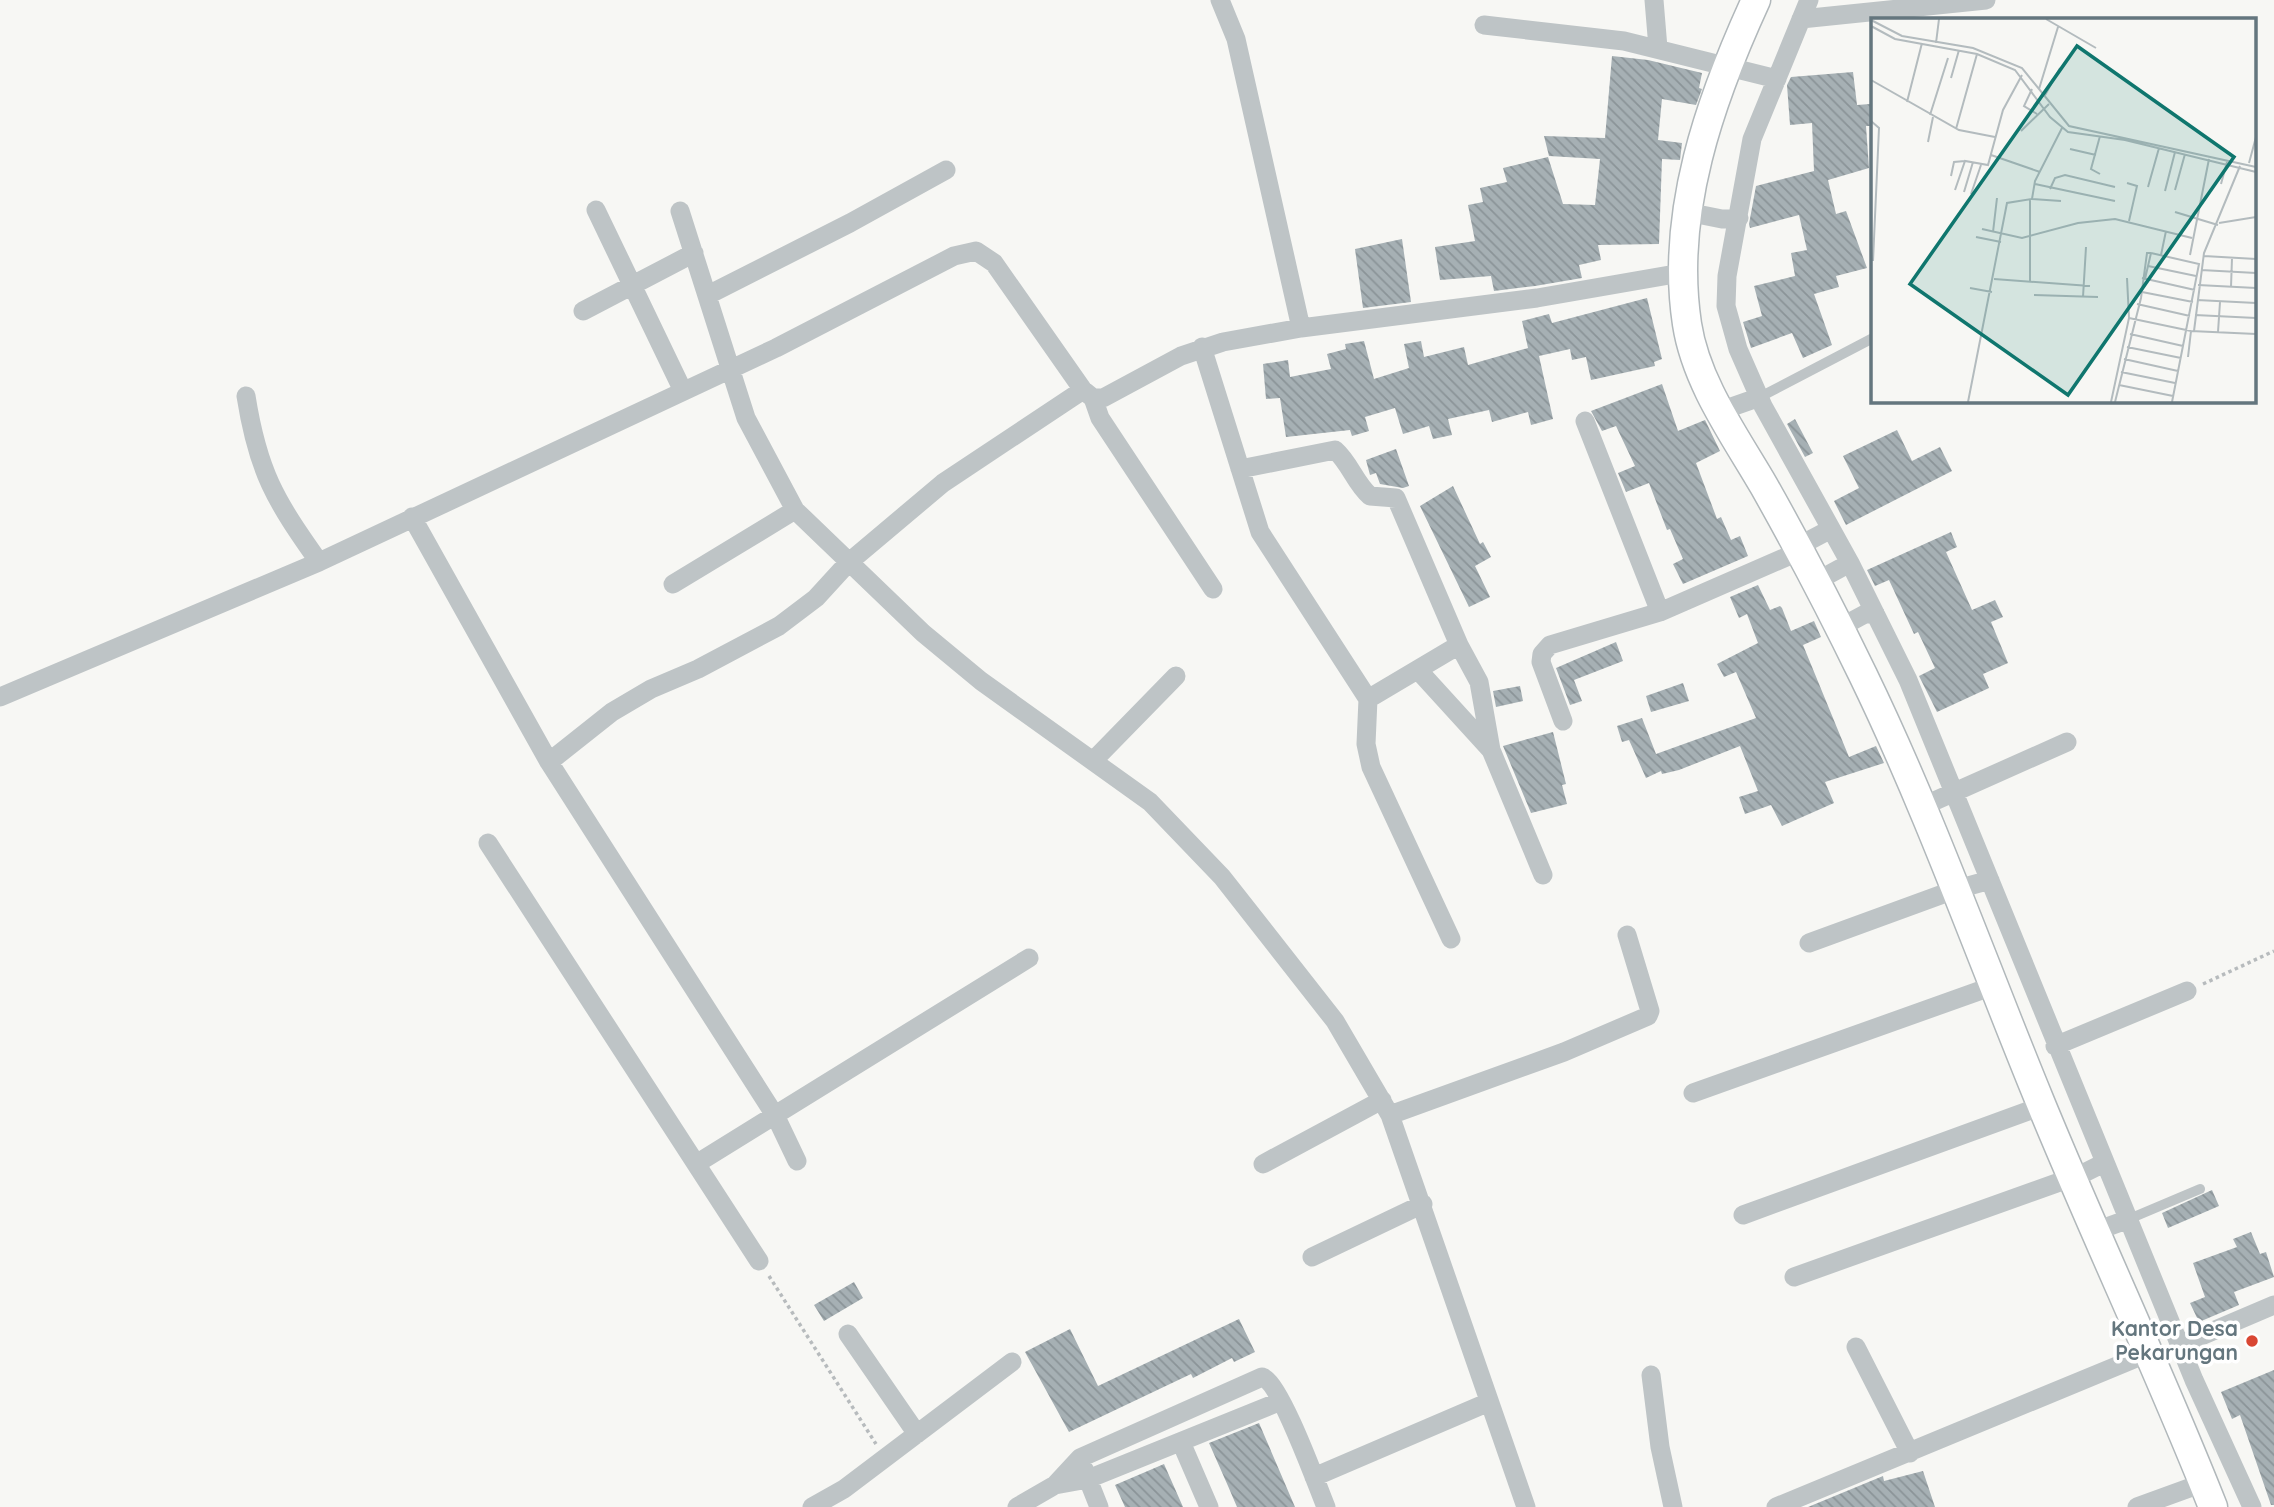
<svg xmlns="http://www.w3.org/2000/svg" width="2274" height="1507" viewBox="0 0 2274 1507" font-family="Quicksand,sans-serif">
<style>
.building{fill:url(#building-back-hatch)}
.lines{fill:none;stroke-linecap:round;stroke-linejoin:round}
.secondary-casing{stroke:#b1b8bb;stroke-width:31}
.path{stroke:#b7bbbd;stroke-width:3.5;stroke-dasharray:3.5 3.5;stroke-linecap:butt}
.lane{stroke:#bec4c6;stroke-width:10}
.street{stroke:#bec4c6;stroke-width:19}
.secondary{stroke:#fff;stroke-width:28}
.poi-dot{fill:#d94733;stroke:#fff;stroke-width:2.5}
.labels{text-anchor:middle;stroke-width:7;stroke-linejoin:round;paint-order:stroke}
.poi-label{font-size:21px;font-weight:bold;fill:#64767e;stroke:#fff;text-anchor:end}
.inset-road{fill:none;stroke:#b3bbbe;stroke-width:2}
.view{fill:#0f766e;fill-opacity:0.15;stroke:#0f766e;stroke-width:3.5}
.inset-edge{fill:none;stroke:#64767e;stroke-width:3.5}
</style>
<defs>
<pattern id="building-back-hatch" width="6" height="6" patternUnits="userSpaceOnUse" patternTransform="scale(1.75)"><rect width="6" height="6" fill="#a6b0b4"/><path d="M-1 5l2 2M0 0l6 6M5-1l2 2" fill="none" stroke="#8b9498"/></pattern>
</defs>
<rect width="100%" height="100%" fill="#f7f7f4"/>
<path class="building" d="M1612 56 1648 60 1702 73 1699 88 1702 89 1696 105 1662 99 1658 140 1682 143 1680 160 1662 159 1659 244 1598 245 1601 260 1579 265 1582 278 1535 286 1494 291 1491 276 1440 280 1435 247 1475 241 1468 205 1483 202 1480 188 1507 182 1503 168 1548 157 1563 204 1595 205 1600 159 1549 156 1544 136 1605 138Z
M1853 72 1857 105 1870 104 1872 126H1866L1869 168 1828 180 1836 214 1846 211 1867 268 1836 276 1839 287 1814 294 1832 345 1803 358 1792 333 1751 348 1743 322 1762 316 1754 286 1795 276 1791 253 1807 250 1799 215 1750 228 1749 224 1756 186 1814 171 1812 123 1790 125 1787 85 1791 77Z
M1402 239 1411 302 1363 308 1355 249Z
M1647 298 1662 359 1654 362 1655 366 1591 380 1586 357 1572 360 1570 349 1539 356 1553 419 1531 425 1528 412 1492 422 1489 410 1448 419 1452 435 1433 439 1429 426 1403 434 1395 408 1365 417 1369 431 1352 436 1350 430 1286 437 1280 398 1266 399 1263 364 1288 360 1290 377 1331 369 1327 354 1346 349 1345 344 1364 341 1374 379 1409 368 1404 344 1421 341 1424 357 1464 347 1468 365 1528 348 1522 321 1549 314 1552 323Z
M1662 384 1678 431 1705 420 1706 422 1720 451 1696 463 1717 519 1721 517 1731 540 1740 536 1748 556 1683 584 1673 564 1683 559 1670 529 1667 530 1649 483 1626 492 1618 473 1635 466 1616 426 1602 431 1591 411Z
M1795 419 1813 453 1805 457 1787 424Z
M1897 430 1912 461 1940 447 1952 471 1846 525 1834 501 1859 488 1843 456Z
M1396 449 1409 486 1403 488 1380 484 1376 473 1370 475 1366 460Z
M1453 486 1480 544 1483 542 1491 557 1475 566 1490 597 1469 607 1420 506Z
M1951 532 1957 547 1946 552 1972 610 1995 600 2003 617 1991 622 2008 663 1983 674 1989 688 1937 712 1919 676 1935 668 1918 632 1914 634 1889 580 1875 586 1867 570Z
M1758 585 1770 610 1780 606 1782 608 1791 631 1814 621 1821 637 1803 645 1849 757 1876 746 1884 763 1825 782 1834 803 1782 826 1771 805 1745 814 1739 797 1758 791 1740 746 1679 770 1662 774 1661 771 1646 778 1629 740 1622 742 1617 726 1642 718 1656 754 1756 718 1736 672 1724 677 1717 664 1758 643 1747 614 1739 618 1730 597Z
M1616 642 1623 661 1574 680 1582 701 1570 705 1556 668Z
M1683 683 1689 701 1651 712 1646 696Z
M1520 686 1523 701 1496 707 1493 691Z
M1553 732 1566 784 1562 785 1567 804 1531 813 1503 746Z
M2212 1190 2219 1206 2168 1228 2162 1213Z
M2251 1232 2260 1254 2266 1252 2274 1277 2234 1292 2239 1305 2199 1322 2190 1303 2205 1297 2193 1263 2237 1247 2233 1239Z
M854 1282 863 1298 824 1321 814 1305Z
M1239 1319 1255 1352 1234 1362 1232 1358 1193 1378 1191 1374 1069 1432 1025 1352 1070 1329 1098 1386Z
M2274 1370V1505H2271L2240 1415 2232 1419 2221 1392Z
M1259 1423 1295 1507H1237L1228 1486 1209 1443Z
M1164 1464 1183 1507H1125L1115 1485Z
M1923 1471 1935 1507H1808L1883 1476 1884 1481Z"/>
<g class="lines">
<defs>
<path id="secondary" d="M1756 0C1710 100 1670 213 1687 324 1696 383 1735 436 1764 486 1799 548 1832 611 1863 675 1930 813 1981 958 2039 1099 2095 1236 2159 1370 2213 1507"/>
</defs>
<use href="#secondary" class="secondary-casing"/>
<path class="path" d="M2203 984 2274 951
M769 1276 876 1444"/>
<path class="lane" d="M1760 397 1873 338
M2129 1219 2200 1189"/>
<path class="street" d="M1220 0 1236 39 1301 328
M1654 0 1658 48
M1809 0 1752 139 1727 276 1726 306 1738 349 1763 406 1850 563 1908 680 2194 1380 2252 1507
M1801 19 1986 0
M1484 25 1624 41 1777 79
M596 210 683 391
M680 211 746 418 795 510 923 633 981 681 1150 802 1222 877 1335 1021 1390 1115 1526 1507
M1687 212 1722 219 1739 218
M708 295 850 223 946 170
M583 311 694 253
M1202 347 1260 532 1368 699 1366 744 1371 767 1451 939
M246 396C258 472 275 500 319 562
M1093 398 1100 418 1213 589
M1720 411 1760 397
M1585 421 1660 612
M1240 469 1335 450C1350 463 1355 483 1370 496L1396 498 1459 645 1479 682 1491 750 1543 875
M412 517 549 762 776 1117 797 1161
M1797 547 1831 529
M1815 582 1850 563
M673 584 795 510
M1839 628 1865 614 1875 613
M1418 670 1490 749
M0 697 319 562 776 348 954 256 976 251 994 263 1083 390 1093 398H1103L1181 356 1223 342 1301 328 1537 298 1681 273
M1368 699 1459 645
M1563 721 1541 662 1542 654 1550 645 1660 612 1800 551
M1094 760 1176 676
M549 762 612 712 651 689 698 669 779 626 816 598 848 563 943 483 1083 390
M1921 807 2067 742
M488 843 759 1261
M1809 943 1954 890 1990 880
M2055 1046 2187 991
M1693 1093 1993 986
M1390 1115 1564 1052 1648 1016 1650 1011 1627 935
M696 1164 1029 958
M1263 1164 1382 1100
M1743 1215 2042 1106
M2096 1231 2129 1219
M1312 1257 1423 1204
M1794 1277 2082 1174 2104 1163
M848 1334 917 1434
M2180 1345 2274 1305
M1856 1347 1910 1453
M1651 1375 1660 1447 1673 1507
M1181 1442 1209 1507
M1084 1469 1099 1507
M1314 1477 1489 1402
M1055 1485 1080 1458 1262 1377C1280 1382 1317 1485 1326 1507
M812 1507 844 1489 1012 1362
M1017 1507 1055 1485 1088 1479 1281 1401
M1776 1507 2146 1354
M2137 1507 2203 1483"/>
<use href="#secondary" class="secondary"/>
</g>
<circle class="poi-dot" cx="2252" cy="1341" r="7"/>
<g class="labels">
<g class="poi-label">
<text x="2238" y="1336">Kantor Desa<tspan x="2238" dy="24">Pekarungan</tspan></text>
</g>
</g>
<g transform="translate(1871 18)">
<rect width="385" height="385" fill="#f7f7f4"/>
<path class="inset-road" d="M175 1 225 30M0 2 31 18 102 30 151 50 198 108 385 149M0 8 24 21 106 36 144 52 179 99 197 114 254 122 385 154M65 25 68 1M80 60 88 32M0 62 88 112 124 119M161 71 153 88 166 96M168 71 187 9M173 79 189 50M36 84 51 25M59 97 77 40M0 103 8 110 2 243M85 111 106 36M150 113 178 86M229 118 220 151 229 156M57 124 62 99M199 131 225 137M120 137 169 154M378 145 385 119M80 158 83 144 94 143M256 165 266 168 258 203M164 166 244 183M350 166 356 144M277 169 288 130M179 171 184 160 194 157 244 169M84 172 94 143 117 147 132 92 151 57M304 172 314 136M294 173 304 134M93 174 102 144M100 176 110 147M161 181 190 183M304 194 347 207M348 205 385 199M111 211 151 220 207 205 244 201 321 220M122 214 126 180M105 219 130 224M280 235 328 246 301 384M290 237 295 213M319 237 338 141M333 238 385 241M277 248 325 258M330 252 385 255M271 260 324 272M123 261 219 268M274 261 280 235M159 265V182M327 267 385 270M360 269 361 240M99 270 121 274M271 274 322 284M163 277 227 279M212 279 215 229M326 282 385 285M266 286 319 298M324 297 385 300M258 300 320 313 385 316M323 313 333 235 369 148M347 314 349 284M259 316 312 328M256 329 310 340M317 339 320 313M253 341 307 353M250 354 304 365M248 367 302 378M97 384 136 185 161 181 164 163 191 110M240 384 258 300 256 260M244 384 270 280 276 235H280"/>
<path class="view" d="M206 28 363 139 197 377 39 266Z"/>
<rect width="385" height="385" class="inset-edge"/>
</g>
</svg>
